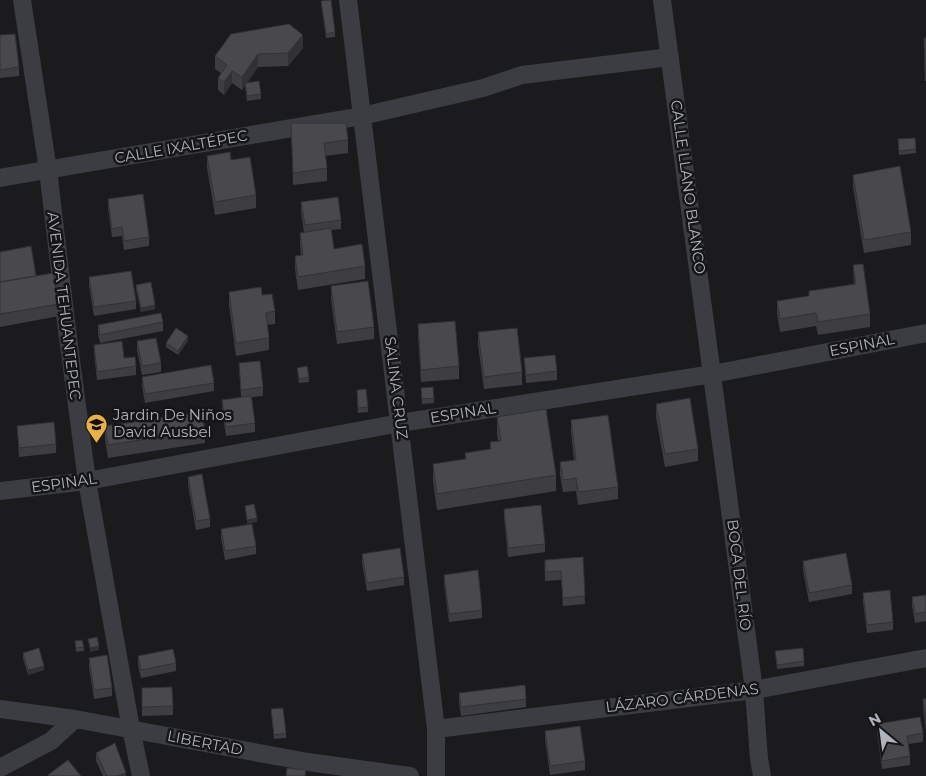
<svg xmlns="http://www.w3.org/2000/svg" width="926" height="776" viewBox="0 0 926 776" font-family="Montserrat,sans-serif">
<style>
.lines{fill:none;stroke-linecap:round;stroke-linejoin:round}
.street{stroke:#3c3d42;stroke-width:18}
.wall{fill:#3e3e42}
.shaded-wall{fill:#323236}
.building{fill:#48484d;stroke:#323236}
.labels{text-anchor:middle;stroke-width:5;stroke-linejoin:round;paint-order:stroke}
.street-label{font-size:15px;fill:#aeb2bb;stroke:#161618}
.poi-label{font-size:15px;fill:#aeb2bb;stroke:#161618;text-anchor:start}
</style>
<rect width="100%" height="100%" fill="#1b1b1d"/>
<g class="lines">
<path class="street" d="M22 0 48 170 67 330 87 481 131 729 141 776
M348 0 436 729V776
M662 0 754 690 759 759 762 776
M0 178 362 116 483 88 522 75 670 57
M0 491 87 481 400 423 713 374 926 333
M0 709 75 719 308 762 410 776
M436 729 754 690 926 658
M0 768 51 741 75 719"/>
</g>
<path class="wall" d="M321 1 335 32V37L326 38Z
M0 35 19 67V76L0 78Z
M924 38H926V81H925Z
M303 48 288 66 258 67 247 83 261 94V99L247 101 245 85 242 90 232 83 224 95 218 90V78L221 73 215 69V56Z
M291 123 348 140V153L325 156 327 168V181L293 185Z
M898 139 916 149V153L899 155Z
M207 156 231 160 256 195V208L215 215 207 168Z
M853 175 911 232V245L864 253 853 187Z
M108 199 149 237V246L124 250 122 236 112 237 108 208Z
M301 202 341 220V229L331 230 334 249 365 266V279L298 290 295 269V256L301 255 300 246V233H304L301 211Z
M0 252 36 276 59 304V316L0 327Z
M853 265 870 314V327L818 335 816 326 780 332 777 313V301L809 296V291L854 284Z
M89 277 136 301V309L94 316 89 286Z
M136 285 155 309 141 312 136 289Z
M331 286 374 327V339L337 344 331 299Z
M229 292 262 295 275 311V324L267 325 269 338V350L236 356 229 305Z
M163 322V331L100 343 98 334V325Z
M418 324 459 366V379L421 382 418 337Z
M478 332 522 372V385L484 389 478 345Z
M137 341 161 363V372L142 375 137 350Z
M188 341 178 355 166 347V343Z
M94 345 136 366V375L97 380 94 354Z
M524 358 557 371V380L526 383Z
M239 363 263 387V396L252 397 255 423V432L226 436 222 409V400L241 397Z
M297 368 309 377V382L299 383Z
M142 377 214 383V391L145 403 142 386Z
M421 388 434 398V403L422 404Z
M357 390 368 407V412L358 413Z
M656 404 698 449V461L665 467 656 417Z
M497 417 556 475V491L437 510 433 481V464L465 459V453L490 449V442L498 441 497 434Z
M571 420 618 487V499L578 505 576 491 563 492 560 475V462L574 460 571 432Z
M17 426 56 444V453L19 457Z
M105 426 205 430V443L108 458 105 439Z
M188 477 210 519V527L196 530 188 485Z
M504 509 545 544V552L508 557 504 518Z
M221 529 256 546V554L225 560 221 538Z
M362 554 404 577V585L367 591 362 563Z
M583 557 585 604 563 606 561 580 545 581V560Z
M803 561 852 585V594L809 602 803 570Z
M444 575 482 610V618L449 622 444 583Z
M863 593 893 622V630L867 633 863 602Z
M926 595V621L915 623 912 606V597Z
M75 641 84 647V651L76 652Z
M775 651 804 661V666L777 669Z
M23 653 44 670 28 675 23 658Z
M138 656 176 663V671L141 678 138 665Z
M89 658 112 688V696L94 699 89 667Z
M142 688 173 706V715L142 716Z
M459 693 526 699V707L461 716 459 702Z
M923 699H926V730L923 708Z
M271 709 286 733V738L274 739Z
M877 724 923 733V742L908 744 910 756V765L882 769 877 732Z
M545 731 585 761V770L550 775 545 740Z
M96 753 126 776H103L96 761Z"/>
<path class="shaded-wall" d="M303 35V48L288 66V53Z
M258 54V67L242 90V77Z
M232 71V83L224 95V82Z
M155 305V309L141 312V308Z
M188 336V341L178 355V351Z
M257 518V522L247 524V520Z
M99 646V650L90 652V648Z
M44 666V670L28 675V670Z
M126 773V776H116Z"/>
<path class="building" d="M331 0 335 32 326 34 321 1Z
M289 24 303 35 288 53 258 54 242 77 232 71 224 82 218 78 227 65 215 56 231 34Z
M15 34 19 67 0 70V35Z
M924 38H926V72H925Z
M259 81 261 94 247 96 245 83Z
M291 123H346L348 140 324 143 327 168 293 173Z
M915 138 916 149 899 151 898 139Z
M230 152 231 160 250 157 256 195 215 202 207 156Z
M900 166 911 232 864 240 853 175Z
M143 194 149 237 124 241 122 227 112 229 108 199Z
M338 197 341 220 305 225 301 202Z
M331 228 334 249 362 244 365 266 298 277 295 256 303 255 300 233Z
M31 246 36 276 0 282V252Z
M863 264 870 314 818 322 816 313 780 319 777 301 809 296V291L856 284 853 265Z
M131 271 136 301 94 307 89 277Z
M53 273 59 304 0 314V282Z
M368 281 374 327 337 332 331 286Z
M151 282 155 305 141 308 136 285Z
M261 287 262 295 272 294 275 311 266 313 269 338 236 343 229 292Z
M161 313 163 322 100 335 98 325Z
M455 321 459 366 421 370 418 324Z
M176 328 188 336 178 351 166 343Z
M517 328 522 372 484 377 478 332Z
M156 338 161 363 142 366 137 341Z
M122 341 124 358 135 357 136 366 97 372 94 345Z
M555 355 557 371 526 375 524 358Z
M260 361 263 387 241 390 239 363Z
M211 365 214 383 145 394 142 377Z
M307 366 309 377 299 379 297 368Z
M433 387 434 398 422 399 421 388Z
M366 389 368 407 358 408 357 390Z
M251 396 255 423 226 427 222 400Z
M690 398 698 449 665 454 656 404Z
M546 409 556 475 437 494 433 464 466 459 465 453 491 449 490 442 501 441 497 417Z
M202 412 205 430 108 445 105 426Z
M608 415 618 487 578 492 576 478 563 480 560 462 576 460 571 420Z
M54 422 56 444 19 448 17 426Z
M202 474 210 519 196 521 188 477Z
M254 504 257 518 247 520 245 506Z
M541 505 545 544 508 548 504 509Z
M252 524 256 546 225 551 221 529Z
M400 548 404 577 367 583 362 554Z
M846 553 852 585 809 593 803 561Z
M583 557 585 596 563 598 561 571 545 572V560Z
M478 570 482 610 449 614 444 575Z
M890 590 893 622 867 625 863 593Z
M926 595V612L915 614 912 597Z
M97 637 99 646 90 648 88 639Z
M82 640 84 647 76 648 75 641Z
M39 648 44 666 28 670 23 653Z
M803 648 804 661 777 665 775 651Z
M173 649 176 663 141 670 138 656Z
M107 655 112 688 94 690 89 658Z
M525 685 526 699 461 707 459 693Z
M172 687 173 706 142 707V688Z
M923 699H926V721Z
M283 708 286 733 274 735 271 709Z
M920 717 923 733 907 736 910 756 882 761 877 724Z
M580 726 585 761 550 766 545 731Z
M115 743 126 773 116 776H107L96 753Z
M68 760 81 776H49L48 775Z
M287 768 306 770 305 776H286Z"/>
<defs>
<symbol id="school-pin" viewBox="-11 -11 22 30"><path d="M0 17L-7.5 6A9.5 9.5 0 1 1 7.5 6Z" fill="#e9b147" stroke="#161618"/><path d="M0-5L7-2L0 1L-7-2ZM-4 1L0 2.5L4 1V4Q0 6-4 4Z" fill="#111"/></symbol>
</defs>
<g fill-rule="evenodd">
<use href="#school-pin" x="84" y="412" width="25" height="34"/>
</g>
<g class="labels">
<g class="street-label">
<text transform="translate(181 147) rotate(-10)" y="5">CALLE IXALTÉPEC</text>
<text transform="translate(688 187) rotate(82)" y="5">CALLE LLANO BLANCO</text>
<text transform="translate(64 306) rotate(83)" y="5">AVENIDA TEHUANTEPEC</text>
<text transform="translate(862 345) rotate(-11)" y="5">ESPINAL</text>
<text transform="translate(396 388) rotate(83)" y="5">SALINA CRUZ</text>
<text transform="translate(463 413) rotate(-9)" y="5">ESPINAL</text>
<text transform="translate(64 483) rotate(-8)" y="5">ESPINAL</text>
<text transform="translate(739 575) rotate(83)" y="5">BOCA DEL RÍO</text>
<text transform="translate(682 698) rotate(-7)" y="5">LÁZARO CÁRDENAS</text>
<text transform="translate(205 743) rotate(11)" y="5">LIBERTAD</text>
</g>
<g class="poi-label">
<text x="113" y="420">Jardin De Niños<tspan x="113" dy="17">David Ausbel</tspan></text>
</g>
</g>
<g transform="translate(881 731) rotate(331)" stroke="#161618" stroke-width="4" paint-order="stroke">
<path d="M0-4L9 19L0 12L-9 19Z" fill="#aeb2bb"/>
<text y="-8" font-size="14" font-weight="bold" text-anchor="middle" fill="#aeb2bb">N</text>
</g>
</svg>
